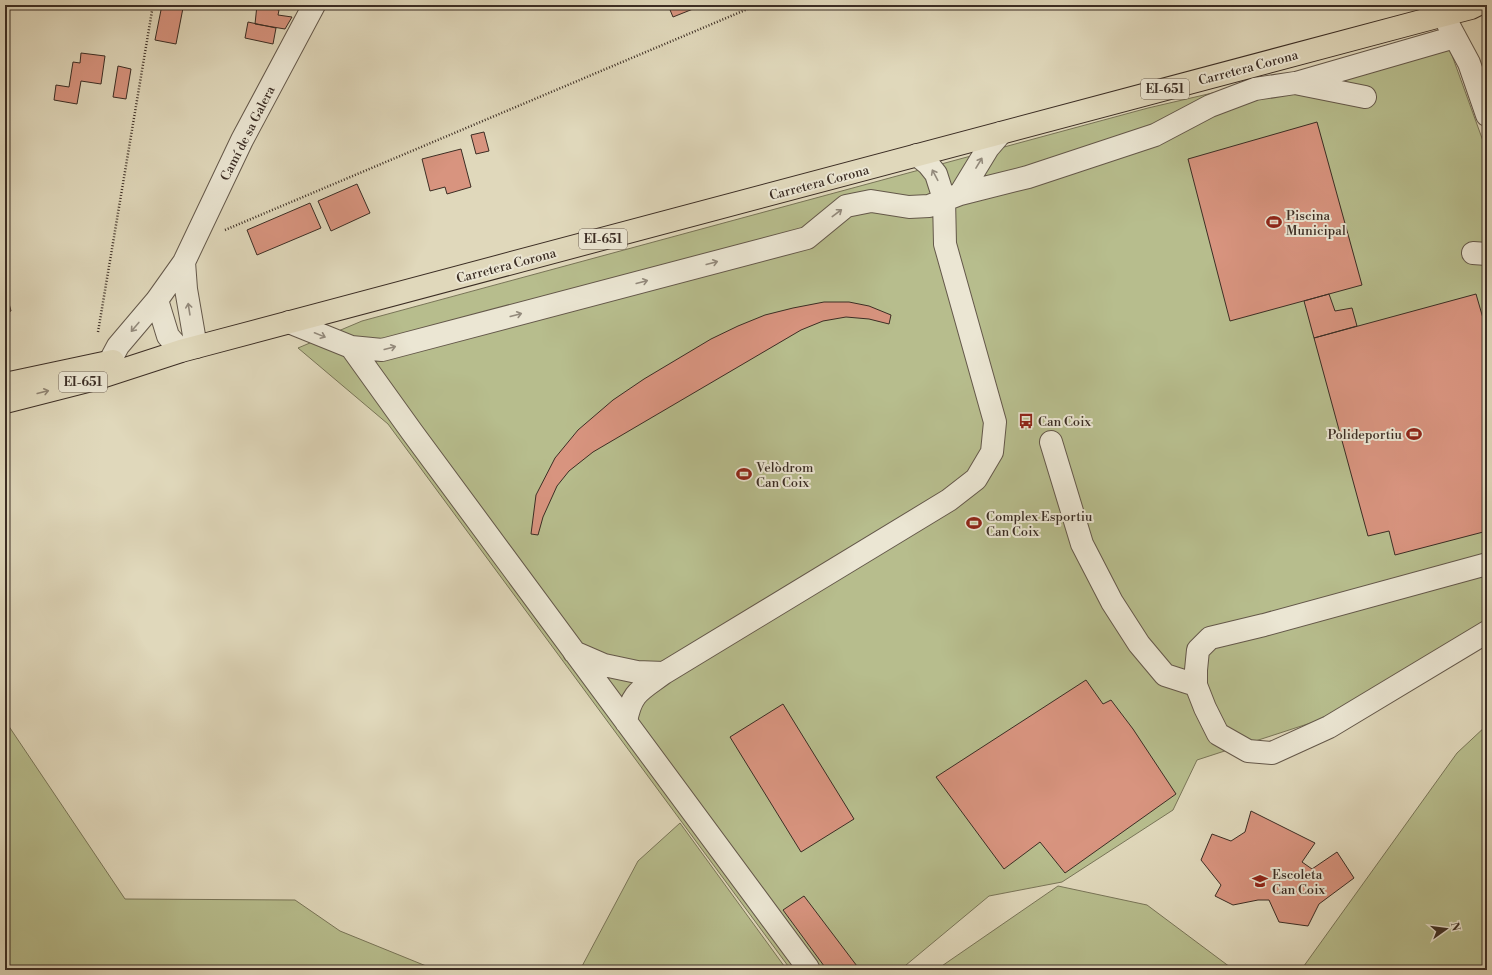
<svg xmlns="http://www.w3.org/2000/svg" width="1492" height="975" viewBox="0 0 1492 975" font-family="'Libre Bodoni',serif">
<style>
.green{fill:#b7bd8d;stroke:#797558}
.building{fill:#d8947f;stroke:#3b2d24}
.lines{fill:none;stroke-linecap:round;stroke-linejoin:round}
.minor-casing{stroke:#64584a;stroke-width:24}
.major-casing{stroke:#3b2d24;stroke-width:24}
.path{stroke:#3b2d24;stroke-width:2.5;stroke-dasharray:1 2;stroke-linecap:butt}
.minor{stroke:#ebe6d3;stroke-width:22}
.major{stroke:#e0d8bb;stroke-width:22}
.oneway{stroke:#938a7c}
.oneway2{stroke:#8e8270}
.labels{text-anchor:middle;stroke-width:4;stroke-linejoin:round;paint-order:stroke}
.shield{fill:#ebe6d3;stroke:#706458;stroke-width:1}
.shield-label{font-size:12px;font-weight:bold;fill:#3b2d24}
.street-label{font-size:13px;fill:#3b2d24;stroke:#ebe6d3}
.poi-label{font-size:13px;fill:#3b2d24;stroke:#ebe6d3;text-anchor:start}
</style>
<rect width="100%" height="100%" fill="#e0d8bb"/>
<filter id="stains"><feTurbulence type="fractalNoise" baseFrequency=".005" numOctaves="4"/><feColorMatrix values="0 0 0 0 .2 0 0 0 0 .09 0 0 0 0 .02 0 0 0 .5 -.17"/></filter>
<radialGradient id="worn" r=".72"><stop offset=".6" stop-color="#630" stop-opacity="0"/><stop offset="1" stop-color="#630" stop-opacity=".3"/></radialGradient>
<path class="green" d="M1449 47 1487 152V623L1326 718 1197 760 1173 810 1062 882 989 896 900 970H791L388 424 298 348 362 321 1148 108 1264 81Z
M5 724 8 725 125 899 295 900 340 931 436 970H5Z
M1487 725V970H1301L1457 753Z
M680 823 787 970H580L638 861Z
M1058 886 1147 905 1234 970H936Z"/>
<path class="building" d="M162 5H171L183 8 176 44 155 40Z
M257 5 279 10 278 15 292 17 285 29 255 24Z
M668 5H703L673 17Z
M248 22 276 28 273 44 245 38Z
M81 53 105 56 101 84 81 81 77 104 54 100 56 85 69 87 73 62 80 63Z
M118 66 131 69 126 99 113 97Z
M1317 122 1362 285 1230 321 1188 159Z
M484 132 489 151 476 154 471 135Z
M461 149 471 187 447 194 445 187 430 191 422 159Z
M357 184 370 213 331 231 318 201Z
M310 203 321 228 257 255 247 230Z
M5 288 11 311 5 313Z
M1329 294 1335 311 1352 308 1357 326 1314 338 1304 301Z
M1476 294 1487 332V531L1395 555 1389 531 1368 536 1314 338Z
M824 302H849L869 306 891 315 889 324 869 319 846 317 823 321 801 330 593 452 569 471 557 486 543 517 538 535 531 534 536 495 555 458 578 430 613 400 644 379 711 339 738 326 765 315 793 308Z
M1086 680 1103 704 1111 700 1133 729 1176 794 1065 873 1040 842 1004 869 936 777Z
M783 704 854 819 801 852 730 737Z
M1251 811 1315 843 1302 862 1312 869 1337 852 1354 878 1319 904 1308 926 1279 922 1269 900H1258L1233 905 1215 896 1221 885 1201 860 1212 834 1231 841 1245 832Z
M804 896 860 970H827L783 910Z"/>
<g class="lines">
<defs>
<path id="minor" d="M1448 24 1469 63 1487 115
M1296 83 1455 37
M960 194 988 148 1001 133
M1473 253 1487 254
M184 262 186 289 196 347
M157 300 168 336 181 351
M289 322 351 347 382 350 807 238 846 206 871 201 909 207 929 206 960 194 1028 177 1155 135 1210 106 1255 89 1295 83 1365 97
M351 347 412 432 808 968
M110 361 118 346 157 300 184 262 242 140 314 5
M1051 442 1082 544 1112 602 1139 644 1165 675 1196 685V670L1198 650 1210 638 1264 625 1487 564
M574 652 604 665 637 672 664 673 949 500 976 479 992 452 995 422 945 244 944 199 936 174 928 164 917 155
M1196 685 1205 708 1218 734 1248 751 1272 753 1329 727 1487 632
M626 722C631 692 641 690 664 673"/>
<path id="major" d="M5 384 113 361
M5 402 95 379 181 351 1444 15 1471 8 1477 5"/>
</defs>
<use href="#minor" class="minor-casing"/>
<use href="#major" class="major-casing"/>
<path class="path" d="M225 230 757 5
M98 332 153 5"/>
<use href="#minor" class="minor"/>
<use href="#major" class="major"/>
</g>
<defs><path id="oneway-shaft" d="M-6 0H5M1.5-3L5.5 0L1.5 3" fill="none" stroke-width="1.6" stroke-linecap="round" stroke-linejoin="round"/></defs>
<g class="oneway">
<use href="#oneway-shaft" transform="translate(979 163) rotate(-59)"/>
<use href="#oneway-shaft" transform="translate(935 175) rotate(-118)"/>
<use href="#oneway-shaft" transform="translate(837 213) rotate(-37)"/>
<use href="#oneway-shaft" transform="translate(712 263) rotate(-15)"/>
<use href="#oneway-shaft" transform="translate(642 282) rotate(-15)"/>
<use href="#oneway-shaft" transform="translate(189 309) rotate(-99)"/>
<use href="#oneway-shaft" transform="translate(516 315) rotate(-15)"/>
<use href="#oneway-shaft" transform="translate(135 327) rotate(130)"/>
<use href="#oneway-shaft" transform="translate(320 335) rotate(22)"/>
<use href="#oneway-shaft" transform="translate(390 348) rotate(-15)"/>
</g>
<use class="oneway2" href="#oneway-shaft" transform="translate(43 392) rotate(-14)"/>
<defs>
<symbol id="stadium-bare" viewBox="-9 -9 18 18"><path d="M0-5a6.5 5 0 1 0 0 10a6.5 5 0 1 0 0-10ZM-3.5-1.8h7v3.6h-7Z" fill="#8f2418" stroke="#ebe6d3" stroke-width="2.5" paint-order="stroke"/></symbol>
<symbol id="bus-bare" viewBox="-9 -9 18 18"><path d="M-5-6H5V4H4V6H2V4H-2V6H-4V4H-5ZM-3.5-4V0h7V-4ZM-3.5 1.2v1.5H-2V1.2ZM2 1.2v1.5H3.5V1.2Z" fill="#8f2418" stroke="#ebe6d3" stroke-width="2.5" paint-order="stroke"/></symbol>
<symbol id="school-bare" viewBox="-9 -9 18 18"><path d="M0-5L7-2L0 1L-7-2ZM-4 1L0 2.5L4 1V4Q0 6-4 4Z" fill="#8f2418" stroke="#ebe6d3" stroke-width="2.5" paint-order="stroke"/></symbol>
</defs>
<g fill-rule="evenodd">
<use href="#stadium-bare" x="1263" y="211" width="22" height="22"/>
<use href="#bus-bare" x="1015" y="410" width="22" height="22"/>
<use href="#stadium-bare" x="1403" y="423" width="22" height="22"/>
<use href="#stadium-bare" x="733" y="463" width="22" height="22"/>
<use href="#stadium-bare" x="963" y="512" width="22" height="22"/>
<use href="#school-bare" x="1249" y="870" width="22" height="22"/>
</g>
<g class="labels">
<g class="shield">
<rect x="1141" y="79" width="48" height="20" rx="3"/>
<rect x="579" y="229" width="48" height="20" rx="3"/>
<rect x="59" y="372" width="48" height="20" rx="3"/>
</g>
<g class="shield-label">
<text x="1165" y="93">EI-651</text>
<text x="603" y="243">EI-651</text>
<text x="83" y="386">EI-651</text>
</g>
<g class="street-label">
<text transform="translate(1248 67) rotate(-15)" y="5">Carretera Corona</text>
<text transform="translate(247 133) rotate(-63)" y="5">Camí de sa Galera</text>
<text transform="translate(819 182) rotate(-15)" y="5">Carretera Corona</text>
<text transform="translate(506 265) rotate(-15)" y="5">Carretera Corona</text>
</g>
<g class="poi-label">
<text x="1286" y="220">Piscina<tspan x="1286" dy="15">Municipal</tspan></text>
<text x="1038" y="426">Can Coix</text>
<text x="1402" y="439" text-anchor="end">Polideportiu</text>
<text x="756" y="472">Velòdrom<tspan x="756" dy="15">Can Coix</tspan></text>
<text x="986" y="521">Complex Esportiu<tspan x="986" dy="15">Can Coix</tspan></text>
<text x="1272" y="879">Escoleta<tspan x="1272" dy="15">Can Coix</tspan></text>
</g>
</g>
<rect width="1492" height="975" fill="none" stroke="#e0d8bb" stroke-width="20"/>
<rect x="6" y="6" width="1480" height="963" fill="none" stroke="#3b2d24" stroke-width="2"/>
<rect x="10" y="10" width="1472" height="955" fill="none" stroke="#3b2d24"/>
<g transform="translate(1446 929) rotate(76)" stroke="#ebe6d3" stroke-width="3" paint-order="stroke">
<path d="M0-3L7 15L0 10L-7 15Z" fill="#3b2d24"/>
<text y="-6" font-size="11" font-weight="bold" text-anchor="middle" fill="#3b2d24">N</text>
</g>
<rect width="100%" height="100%" filter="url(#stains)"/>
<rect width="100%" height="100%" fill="url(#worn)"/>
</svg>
